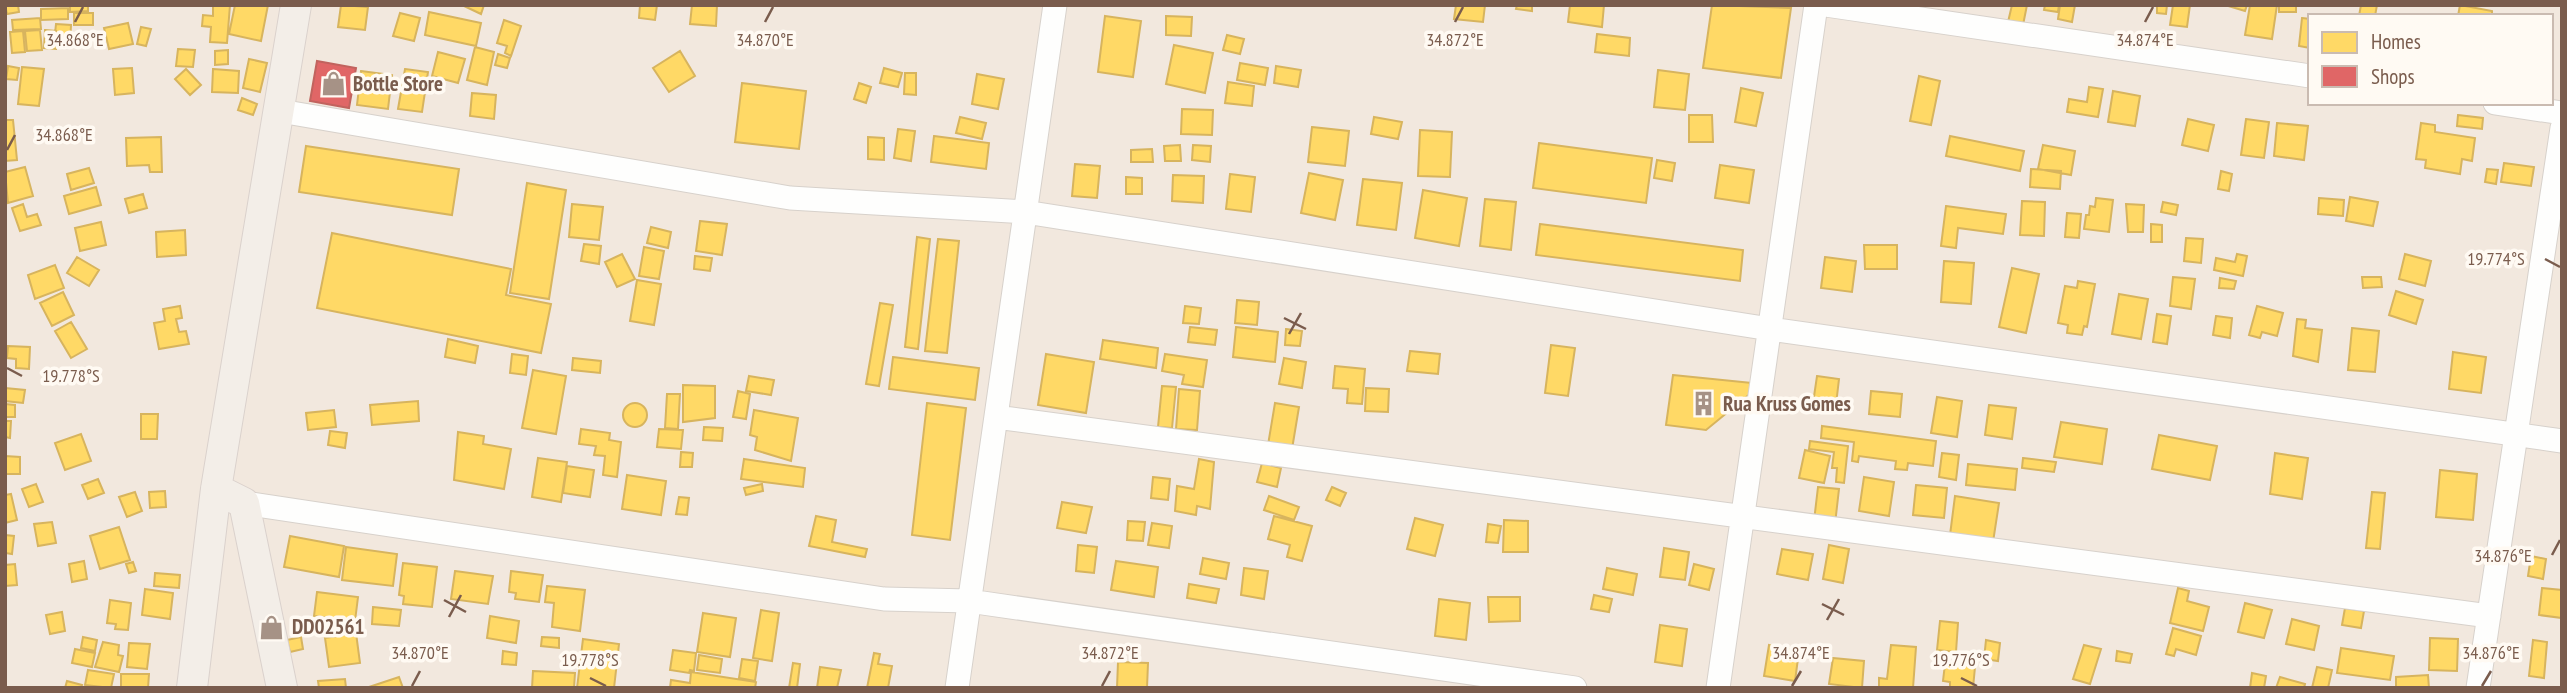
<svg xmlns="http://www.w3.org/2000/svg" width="2567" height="693" viewBox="0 0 2567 693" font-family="'PT Sans Narrow',sans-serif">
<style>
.residential{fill:#f2e8de;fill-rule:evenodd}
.homes{fill:#ffd966;stroke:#d7b45e;stroke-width:2}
.shops{fill:#e06666;stroke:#c1635e;stroke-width:2}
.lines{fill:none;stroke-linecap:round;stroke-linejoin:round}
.minor-casing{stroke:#d7d1cb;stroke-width:25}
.major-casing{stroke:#dad1cc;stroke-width:32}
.minor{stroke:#fefefd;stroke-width:23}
.major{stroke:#f3eee8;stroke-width:30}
.ticks{fill:none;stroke:#7a5c4d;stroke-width:2.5}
.labels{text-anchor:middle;stroke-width:7;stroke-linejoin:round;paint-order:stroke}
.poi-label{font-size:21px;font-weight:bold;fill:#7a5c4d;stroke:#fffaf3;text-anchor:start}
.ticks-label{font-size:18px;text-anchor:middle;fill:#7a5c4d;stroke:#fffaf3;stroke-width:7;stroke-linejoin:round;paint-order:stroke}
</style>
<rect width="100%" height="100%" fill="#f9f5f0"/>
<path class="residential" d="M5 5H2562V688H5ZM2310 16H2551V103H2310Z"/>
<path class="homes" d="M5 5H18L19 12 7 14Z
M70 5H88V11L70 12Z
M213 5H230L227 43 210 42 211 27 202 26 203 15 213 16Z
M235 5H268L261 41 229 34Z
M341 5 368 7 365 30 338 27Z
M462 5H484L481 14Z
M640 5H657L655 20 639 18Z
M692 5H717L716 26 690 24Z
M1456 5H1485L1483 22 1454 19Z
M1517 5H1532V11L1516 9Z
M1570 5H1604L1602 27 1568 22Z
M1712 5 1791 8 1781 78 1703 68Z
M2012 5H2027L2023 25 2008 22Z
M2045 5H2059L2058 12 2044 10Z
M2060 5H2075L2072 22 2058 19Z
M2157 5H2167L2166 14 2157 13Z
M2173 5H2190L2187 27 2170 25Z
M2225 5H2247L2245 11Z
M2250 5H2277L2272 39 2245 35Z
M2279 5H2296V12H2279Z
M2361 5H2377L2375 16H2359Z
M2460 5 2492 11V16H2458Z
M68 8V19L41 20V9Z
M429 12 481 23 476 46 425 35Z
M74 13H93V25H74Z
M400 13 420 18 414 41 393 36Z
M1105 16 1141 21 1133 77 1098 72Z
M1166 16 1192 17 1191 36 1166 35Z
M40 18 41 29 13 30 12 20Z
M2302 18 2310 19V48L2299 46Z
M504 20 521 26 511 56 505 53 507 46 497 43Z
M128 23 133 44 109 49 104 28Z
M56 24 71 25 70 44 54 43Z
M141 27 151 29 146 46 137 44Z
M40 30 42 50 27 51 25 31Z
M45 30 56 31V49L44 48Z
M23 31 25 52 12 53 10 32Z
M1597 34 1630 38 1629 56 1595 52Z
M1227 35 1244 39 1240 54 1223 50Z
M1174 45 1213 53 1205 93 1166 84Z
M475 47 494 52 487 85 467 80Z
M178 49 195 50 193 67 176 66Z
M228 50V64L215 65V51Z
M680 51 695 76 669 92 653 68Z
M438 52 465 59 458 83 432 76Z
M498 54 510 58 507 68 495 65Z
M249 59 267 63 260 92 243 88Z
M1240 63 1268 68 1265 85 1237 80Z
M8 66 19 68 17 80 6 79Z
M1276 66 1301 70 1298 87 1274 83Z
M22 67 44 69 39 106 18 104Z
M132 68 134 93 115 95 113 69Z
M884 68 902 73 898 87 880 83Z
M186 69 201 85 190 95 175 79Z
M213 69 239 71 238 93 212 92Z
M405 69 428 72 422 112 398 109Z
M1658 70 1689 74 1685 110 1654 107Z
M361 71 392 75 388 109 357 105Z
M905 73H916V95L904 94Z
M977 74 1004 79 998 109 972 104Z
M1919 76 1940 81 1931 125 1910 121Z
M1228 82 1254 86 1252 106 1225 103Z
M742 83 806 91 799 149 735 142Z
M859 83 871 87 866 103 854 99Z
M2089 87 2103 89 2098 117 2067 112 2069 99 2087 102Z
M1741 88 1763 93 1756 126 1735 122Z
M2113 91 2140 96 2135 126 2108 122Z
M472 93 496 95 494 119 470 116Z
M242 98 257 104 253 115 238 110Z
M1182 109 1213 110 1212 135 1181 134Z
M1689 115H1712L1713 142H1689Z
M2458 115 2483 118 2482 129 2457 126Z
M960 117 986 123 982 139 956 133Z
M1374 117 1402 122 1398 139 1371 134Z
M2188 119 2214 125 2208 151 2182 145Z
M2246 119 2269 122 2264 158 2241 155Z
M5 120H13L17 160 5 161Z
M2277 123 2308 126 2304 160 2274 156Z
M2421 123 2435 125V132L2475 138 2472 161 2462 159 2460 174 2425 168 2426 160 2416 159Z
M1312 127 1349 131 1345 166 1308 162Z
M898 129 915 131 911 161 894 158Z
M1420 130 1452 132 1450 177 1418 176Z
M934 136 989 143 986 169 931 162Z
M1950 136 2024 151 2020 171 1946 156Z
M161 137 162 172H150L149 165 127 166 126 138Z
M868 137 884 138V160L868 159Z
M1539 143 1652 158 1646 203 1533 188Z
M1180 145 1181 161H1165L1164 146Z
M1193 145 1211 146 1210 162 1192 160Z
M2043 145 2075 151 2071 175 2038 169Z
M306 146 459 169 452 215 299 192Z
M1152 149 1153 162H1131V150Z
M1657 160 1675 163 1672 181 1654 178Z
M2504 163 2534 167 2531 186 2501 182Z
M1075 164 1100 166 1097 198 1072 196Z
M1720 165 1754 170 1749 203 1715 198Z
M25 167 33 196 8 203 5 172Z
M89 168 94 183 71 190 67 174Z
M2031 169 2061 171 2060 189 2030 187Z
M2487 169 2498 170 2496 184 2485 182Z
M2221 171 2232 174 2229 191 2218 189Z
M1309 173 1343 180 1335 220 1301 213Z
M1230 174 1255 177 1251 212 1226 209Z
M1173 175 1204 176 1203 203 1172 201Z
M1126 177 1142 178V194H1126Z
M1363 179 1402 183 1396 230 1357 225Z
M527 183 566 190 549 299 510 293Z
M96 187 101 205 69 214 64 196Z
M1423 190 1467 198 1459 246 1415 238Z
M143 194 147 208 129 213 125 199Z
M2350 197 2378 202 2373 226 2346 221Z
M2096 198 2113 200 2109 232 2084 229 2086 215H2089L2090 206 2095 207Z
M2319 198 2344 200 2343 216 2318 214Z
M1485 199 1516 202 1511 250 1480 246Z
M2022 201 2045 202 2044 236 2020 235Z
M2163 202 2178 205 2176 215 2161 212Z
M23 204 27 217 37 214 41 225 20 231 12 208Z
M572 204 603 207 599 240 569 237Z
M2126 204 2144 205 2143 232H2128Z
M1946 206 2006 214 2003 234 1958 228 1956 248 1941 246Z
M2067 213 2081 214 2079 238 2065 237Z
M700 221 727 224 722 255 696 251Z
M101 222 106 245 80 251 75 228Z
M1540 224 1743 250 1740 281 1536 255Z
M2151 224 2162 225V242H2151Z
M651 227 671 232 668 248 647 243Z
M185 230 186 255 157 257 156 232Z
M332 233 511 269 506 295 551 304 541 353 317 308Z
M917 237 930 239 918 349 905 347Z
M2186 238 2203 239 2201 263 2184 261Z
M938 239 959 241 947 353 925 351Z
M584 244 601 246 599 264 581 261Z
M1864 245H1897V269H1865Z
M644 247 664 251 659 279 639 276Z
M622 254 635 279 617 287 605 262Z
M2237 254 2247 256 2243 276 2214 270 2216 258 2235 262Z
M2405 254 2431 261 2425 286 2399 279Z
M695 256 712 258 710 271 694 269Z
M77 257 99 270 89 286 67 273Z
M1825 257 1856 261 1852 292 1821 288Z
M1944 261 1974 263 1971 304 1941 302Z
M55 265 64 288 35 299 28 275Z
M2012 268 2039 274 2026 333 1999 327Z
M2173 277 2195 279 2191 309 2170 306Z
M2362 277H2381L2382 287 2363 288Z
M2220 278 2236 281 2234 289 2219 288Z
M637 280 661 284 654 325 630 321Z
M2078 281 2095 284 2087 327 2084 326 2082 335 2067 333 2068 325 2058 323 2065 286 2077 288Z
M2396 291 2423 300 2416 324 2389 315Z
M63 292 74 315 52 326 40 303Z
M2119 294 2148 299 2141 339 2112 334Z
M1237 300 1259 302 1257 325 1235 323Z
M880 303 893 305 879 386 866 384Z
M180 306 182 318 176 319 179 332 186 331 189 344 159 349 154 323 165 321 163 309Z
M1185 306 1201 308 1199 324 1183 323Z
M2257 306 2283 313 2277 336 2262 332 2260 338 2249 335Z
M2157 314 2171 316 2167 344 2153 342Z
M2216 316 2232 318 2230 338 2213 335Z
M2297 319 2306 320 2305 328 2322 330 2318 362 2293 356Z
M71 322 87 349 71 358 55 331Z
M1190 327 1217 330 1215 345 1188 342Z
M1236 327 1278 332 1275 362 1233 357Z
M2352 328 2379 331 2375 372 2348 370Z
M1286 329 1302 331 1300 346 1285 345Z
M448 339 478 346 475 363 445 357Z
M1103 340 1158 348 1156 368 1100 359Z
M1551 345 1575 348 1568 396 1545 393Z
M8 346 30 347 29 369 16 368V359L7 358Z
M1410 351 1440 354 1438 374 1407 371Z
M2453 352 2486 357 2481 393 2449 389Z
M512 354 528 356 526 375 510 373Z
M1046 354 1094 362 1086 413 1038 405Z
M1165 354 1207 360 1203 387 1182 384 1184 375 1162 371Z
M893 357 979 368 975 400 889 389Z
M573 358 601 361 600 373 572 370Z
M1284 358 1306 362 1302 388 1279 384Z
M1335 366 1365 369 1362 404 1347 403 1348 389 1333 388Z
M533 370 566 376 556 434 522 428Z
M1673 375 1762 384 1706 430 1666 425Z
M749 376 774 380 771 395 746 391Z
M1817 376 1839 379 1835 413 1812 410Z
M683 385 715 386V418L683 422Z
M1162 386 1176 387 1172 428 1158 427Z
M5 388 25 390 23 403 5 401Z
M1366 388 1389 389 1388 412 1365 411Z
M1179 389 1200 391 1197 430 1176 429Z
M738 391 750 394 746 419 733 417Z
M1871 391 1902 394 1900 417 1869 414Z
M667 394H680L678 429 665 428Z
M1937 397 1962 401 1957 437 1931 433Z
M418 401 419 421 372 425 370 405Z
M927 403 966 408 950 540 912 535Z
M1275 403 1299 407 1292 449 1268 445Z
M623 415a12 12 0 1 1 24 0a12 12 0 1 1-24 0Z
M5 404 15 405V417H5Z
M1989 405 2016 408 2012 439 1985 435Z
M334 410 336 427 308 430 306 413Z
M754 410 798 418 791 461 755 450 757 437 750 435Z
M141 414H158L157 439H141Z
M5 421H11L10 438 5 437Z
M2061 422 2107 429 2102 464 2054 457Z
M1822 426 1936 441 1933 466 1908 463 1907 470 1895 469 1896 461 1859 456 1858 462 1852 461 1854 442 1821 438Z
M704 427 723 428 722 441 703 440Z
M581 429 610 433 609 440 621 442 617 477 603 475 605 456 594 455 596 446 579 444Z
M659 429 683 430 681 449 657 447Z
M330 431 347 433 345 448 328 445Z
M458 432 484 436 483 444 511 449 504 489 454 480Z
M81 434 91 461 65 470 55 443Z
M2159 435 2217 446 2210 480 2152 469Z
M1810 441 1848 446 1844 483 1836 482 1837 468H1832L1834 452 1809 449Z
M1805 450 1830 456 1824 483 1799 478Z
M681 452 693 453 692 467H680Z
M1942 453 1959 455 1956 480 1939 477Z
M2275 453 2308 458 2302 499 2270 494Z
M5 456 20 457V474H5Z
M538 458 567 462 561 502 532 497Z
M2023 458 2056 462 2054 472 2022 468Z
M744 459 805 468 803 487 741 479Z
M1199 459 1214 462 1210 509 1197 506 1196 515 1175 511 1177 486 1194 489Z
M1262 463 1281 468 1277 487 1257 482Z
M1968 464 2017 469 2015 490 1966 485Z
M567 466 594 470 590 497 563 493Z
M2440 470 2477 474 2473 520 2436 517Z
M627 475 666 481 661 515 622 509Z
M1153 477 1170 479 1168 500 1151 498Z
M1864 477 1894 482 1889 516 1859 511Z
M98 479 104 493 88 499 82 485Z
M36 484 43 502 29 507 22 489Z
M762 484 763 491 746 495 744 488Z
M1916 485 1947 488 1944 518 1913 515Z
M1332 487 1346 493 1340 506 1326 500Z
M1818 487 1839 489 1835 524 1814 521Z
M165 491 166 507 150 508 149 492Z
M135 492 142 511 127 517 119 497Z
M2372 492 2385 493 2380 549 2366 548Z
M11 494 17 520 5 523V495Z
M1269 496 1299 507 1294 520 1264 510Z
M1955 496 1999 503 1993 542 1950 535Z
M679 497 689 498 687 515 676 514Z
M1062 502 1092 507 1086 533 1057 528Z
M816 516 836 520 832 542 867 549 865 557 809 546Z
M1274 516 1312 526 1302 561 1287 557 1290 545 1268 539Z
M1415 518 1443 525 1435 556 1407 549Z
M1504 520 1528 521V552H1503Z
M1128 521 1145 522 1143 541 1127 540Z
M52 522 56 543 38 546 34 524Z
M1152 523 1172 526 1169 548 1148 545Z
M1488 524 1501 526 1498 543 1486 542Z
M119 527 130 560 100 569 90 536Z
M5 535 14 536 12 554 5 553Z
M290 536 344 546 339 577 284 567Z
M1078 545 1097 547 1094 573 1076 571Z
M1829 545 1849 549 1843 583 1823 579Z
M346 547 397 554 393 586 342 580Z
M1664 548 1689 552 1685 580 1660 577Z
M1782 549 1813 554 1808 580 1777 574Z
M2531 556 2546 559 2543 579 2528 576Z
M1203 558 1229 563 1226 579 1200 574Z
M84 561 87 579 72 582 69 564Z
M1116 561 1158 567 1154 597 1111 590Z
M133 562 136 571 129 573 126 564Z
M403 563 437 567 432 607 403 604 404 596 399 595Z
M15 564 17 585 5 586V565Z
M1694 564 1714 569 1709 590 1689 585Z
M1244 568 1268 571 1264 599 1241 595Z
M1607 568 1637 574 1633 595 1603 589Z
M455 571 493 576 488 604 451 599Z
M511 571 543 575 539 602 515 599 516 593 509 592Z
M155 573 180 575 179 588 154 586Z
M1189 584 1219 589 1216 603 1187 598Z
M547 586 585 590 580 631 552 627 554 603 545 602Z
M2178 588 2189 591 2187 601 2209 607 2203 631 2170 623Z
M2542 588 2562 590V618L2539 615Z
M145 589 173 593 170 619 142 615Z
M317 592 358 597 355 621 314 616Z
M1594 595 1612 599 1609 612 1591 609Z
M1488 597H1520V621L1489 622Z
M1439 599 1470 603 1466 640 1435 636Z
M110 600 131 603 128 630 115 629 116 624 107 623Z
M2245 603 2272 610 2264 638 2238 632Z
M373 607 401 610 399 626 372 624Z
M2345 608 2364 611 2361 628 2342 625Z
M761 610 779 613 772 661 753 658Z
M62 612 65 631 50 634 46 615Z
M703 613 736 618 730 657 697 652Z
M490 616 519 621 516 643 487 638Z
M2292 619 2319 626 2314 650 2286 644Z
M1940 621 1958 623 1956 652 1937 650Z
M1660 625 1687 629 1682 666 1655 662Z
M2173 628 2201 636 2196 655 2176 649 2174 656 2166 654Z
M356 633 360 663 329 667 325 638Z
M83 637 97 640 95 651 81 648Z
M301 637 303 649 290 652 287 640Z
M542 637 559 638V648L541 646Z
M2430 638 2458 639 2457 671 2429 670Z
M583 639 619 644 614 688H577Z
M1986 640 2000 643 1998 661 1984 659Z
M2533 640 2547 642 2544 678 2529 676Z
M103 642 119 645 118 655 123 656 119 672 95 667Z
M129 643 150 644 147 669 127 667Z
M1769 645 1799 651 1795 681 1764 676Z
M1891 645 1916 647 1913 688H1879V678L1887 679Z
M2084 645 2101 649 2090 684 2073 679Z
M2341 648 2394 656 2390 680 2337 673Z
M75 649 95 653 92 667 72 663Z
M673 650 696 653 694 671 690 670 689 673 670 670Z
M503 651 517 653 516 665 502 664Z
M2117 651 2132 654 2130 663 2116 661Z
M874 653 880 654 878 664 892 666 888 688H867Z
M699 655 722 659 720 673 697 670Z
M1833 658 1864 661 1862 688 1829 684Z
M742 659 758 661 755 681 739 678Z
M1118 662 1148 663 1147 688H1117Z
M793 663 800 664 797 688H789Z
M1945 664 1975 667 1973 688H1950V682L1943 681Z
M820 667 841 670 837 688H817Z
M2317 667 2332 670 2328 688H2312Z
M88 670 114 674 111 688 85 685Z
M533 671 575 673 574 688H532Z
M691 672 756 682 755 688H670L671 680 690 683Z
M2252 673 2266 676 2264 688H2250Z
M121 674H149L148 688H121Z
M2428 675 2429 688H2396V677Z
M399 677 403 688H370L369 687Z
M2280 677 2305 684 2304 688H2276Z
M345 679 346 688H319L318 681Z
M67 681 82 685 81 688H65Z"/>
<path class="shops" d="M317 61 356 68 349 108 310 101Z"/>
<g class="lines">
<defs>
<path id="minor" d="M1826 5 2310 76
M2495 103 2562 113
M280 111 790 198 1025 212 1770 329 2562 441
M996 417 2489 616
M244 503 884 599 969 601 1575 688
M957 688 1055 5
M1718 688 1816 5
M2478 688 2562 128"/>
<path id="major" d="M216 489 244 503 282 688
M192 688 216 489 296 5"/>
</defs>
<use href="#minor" class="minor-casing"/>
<use href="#major" class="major-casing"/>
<use href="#minor" class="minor"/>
<use href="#major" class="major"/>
</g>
<path class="ticks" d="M75 22 83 7M765 22 773 7M1455 22 1463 7M2145 22 2153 7M7 150 15 135M2545 259 2560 267M1284 318 1306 329M1289 334 1301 313M7 368 22 376M2552 555 2560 540M444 600 466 612M1822 604 1844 615M449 617 461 595M1827 620 1839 599M590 678 606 686M1961 678 1977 686M412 686 420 671M1102 686 1110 671M1792 686 1801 671M2482 686 2491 671"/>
<defs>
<symbol id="shop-bare" viewBox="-9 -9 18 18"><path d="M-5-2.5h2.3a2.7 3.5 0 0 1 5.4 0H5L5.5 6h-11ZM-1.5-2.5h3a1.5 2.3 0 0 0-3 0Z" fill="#a69286" stroke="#fffaf3" stroke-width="2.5" paint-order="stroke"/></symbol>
<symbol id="building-bare" viewBox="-9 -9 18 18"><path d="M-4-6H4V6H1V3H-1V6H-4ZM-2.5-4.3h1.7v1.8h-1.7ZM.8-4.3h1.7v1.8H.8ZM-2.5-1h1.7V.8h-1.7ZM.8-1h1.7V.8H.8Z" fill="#a69286" stroke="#fffaf3" stroke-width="2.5" paint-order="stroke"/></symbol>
</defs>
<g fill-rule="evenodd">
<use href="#shop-bare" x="316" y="66" width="35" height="35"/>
<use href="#building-bare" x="1686" y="386" width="35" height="35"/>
<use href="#shop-bare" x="254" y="610" width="35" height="35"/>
</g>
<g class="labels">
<g class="poi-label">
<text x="353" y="91">Bottle Store</text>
<text x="1723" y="411">Rua Kruss Gomes</text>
<text x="292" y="634">DD02561</text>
</g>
</g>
<g class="ticks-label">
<text x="75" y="46">34.868°E</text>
<text x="765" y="46">34.870°E</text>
<text x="1455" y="46">34.872°E</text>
<text x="2145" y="46">34.874°E</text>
<text x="64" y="141">34.868°E</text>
<text x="2496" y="265">19.774°S</text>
<text x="71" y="382">19.778°S</text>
<text x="2503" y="562">34.876°E</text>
<text x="420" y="659">34.870°E</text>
<text x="1110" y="659">34.872°E</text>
<text x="1801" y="659">34.874°E</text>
<text x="2491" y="659">34.876°E</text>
<text x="590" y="666">19.778°S</text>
<text x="1961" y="666">19.776°S</text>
</g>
<rect width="2567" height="693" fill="none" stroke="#7a5c4d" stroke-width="14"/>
<rect x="2308" y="14" width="245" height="91" fill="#fffaf3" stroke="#cabbb1" stroke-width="2"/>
<rect x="2322" y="32" width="35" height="21" fill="#ffd966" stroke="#cabbb1" stroke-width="2"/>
<text x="2371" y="49" font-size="21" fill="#7a5c4d">Homes</text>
<rect x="2322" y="66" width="35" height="21" fill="#e06666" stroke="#cabbb1" stroke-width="2"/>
<text x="2371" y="84" font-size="21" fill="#7a5c4d">Shops</text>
</svg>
